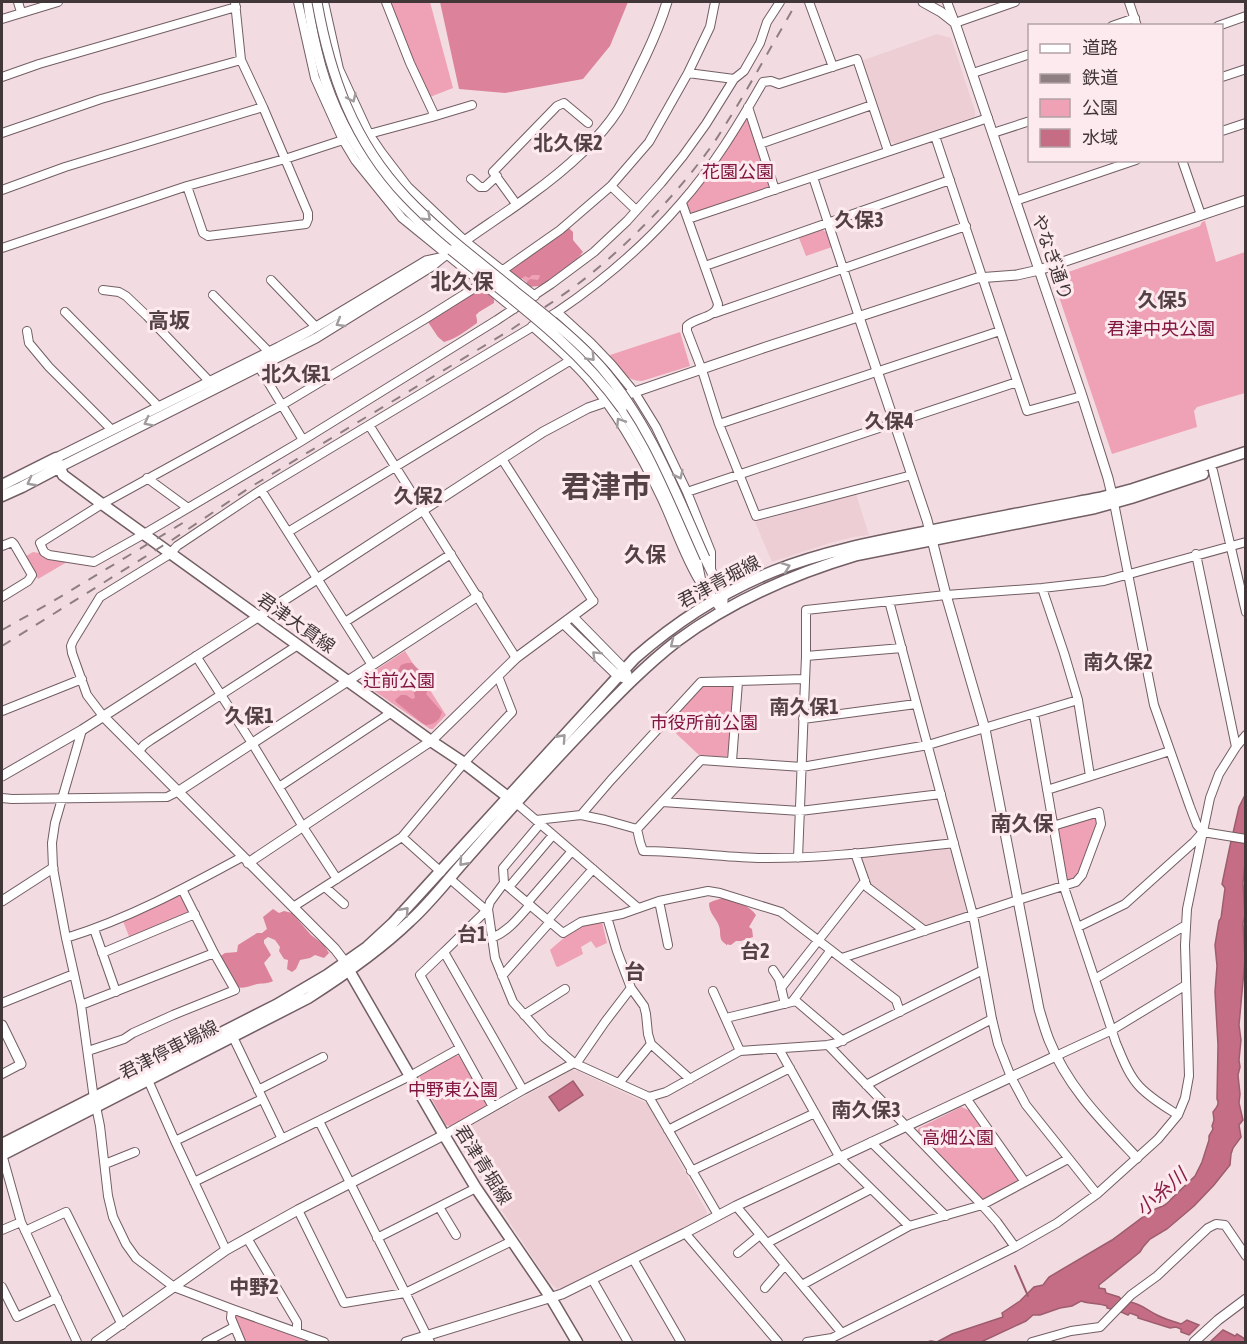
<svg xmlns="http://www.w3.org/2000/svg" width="1247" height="1344" viewBox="0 0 1247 1344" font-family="'Asap Condensed','Noto Sans JP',sans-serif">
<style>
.built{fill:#edced5}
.green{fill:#efa1b5}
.forest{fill:#dc829a}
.water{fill:#c56d85;stroke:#9d5d6e;stroke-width:1.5}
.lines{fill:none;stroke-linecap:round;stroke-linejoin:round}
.stream{stroke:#9d5d6e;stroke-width:2}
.minor-casing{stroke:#725e63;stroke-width:10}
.tertiary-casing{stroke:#725e63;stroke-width:11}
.secondary-casing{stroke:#725e63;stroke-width:13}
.minor{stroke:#fff;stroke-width:8}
.tertiary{stroke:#fff;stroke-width:9}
.secondary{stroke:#fff;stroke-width:10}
.rail{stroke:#8f7f82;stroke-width:2;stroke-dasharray:10 10;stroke-linecap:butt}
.tertiary-bridge-casing{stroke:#725e63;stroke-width:11;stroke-linecap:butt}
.tertiary-bridge{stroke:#fff;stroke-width:9}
.oneway{stroke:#a09b9c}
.labels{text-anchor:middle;stroke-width:6;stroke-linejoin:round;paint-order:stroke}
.park-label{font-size:18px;fill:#801540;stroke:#fdeaee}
.street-label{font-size:18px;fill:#413739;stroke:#fdeaee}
.neighbourhood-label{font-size:20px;font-weight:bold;fill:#544145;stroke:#fdeaee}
.water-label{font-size:20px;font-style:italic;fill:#8a2047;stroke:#fdeaee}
.quarter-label{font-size:21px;font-weight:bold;fill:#544145;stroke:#fdeaee}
.town-label{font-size:30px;font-weight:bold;fill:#544145;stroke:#fdeaee}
</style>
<rect width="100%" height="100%" fill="#f3dce1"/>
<path class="built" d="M937 34 951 38 975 111V115L974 117 896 144 890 141 861 61Z
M856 494 869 535 854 537 830 543 772 562 755 522Z
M942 848 950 850 953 853 966 910 963 913 925 925 921 924 871 887 859 856Z
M572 1070 578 1071 648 1104 707 1212 706 1217 564 1288 557 1289 548 1281 457 1142V1138L458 1134 463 1130Z"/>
<path class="green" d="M390 2H430L453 88 430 97 394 17Z
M744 117 747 118 769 187 768 189 693 213 690 212 684 202Z
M1205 221 1216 262 1245 252V393L1197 407 1194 411 1197 427 1112 454 1053 279 1054 277 1200 226 1202 222Z
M821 229 826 232 832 247 806 256 799 238Z
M564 230 582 256 540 286H531L513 271V267Z
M680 332 690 366 642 381C625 381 619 367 610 355Z
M33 552 39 553C45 561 58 561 67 562L38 579 26 556Z
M405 651 446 715 433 729H430L364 684 365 677Z
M730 685 734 688 728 754 726 757 699 755 666 724 700 687Z
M1094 817 1096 819 1097 823 1080 873 1074 881 1066 880 1057 829Z
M179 893 182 894 191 914 130 939 123 921Z
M602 922 607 943 596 948 591 941 581 947 583 954 558 967 556 966 550 950 551 949 565 937 588 923Z
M455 1055 459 1056 488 1104V1106L452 1127 446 1125 419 1076 420 1074Z
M961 1107 969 1110 1018 1178V1181L985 1200H982L917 1131 919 1128Z
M239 1315 309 1342H244L234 1320 235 1316Z"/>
<path class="forest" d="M440 2H628L610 46 583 79 505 93 459 89Z
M568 227 573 232V240L583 252 575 260 544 283 539 286 529 287 526 284 527 282 530 279 538 280 540 276 539 275H532L529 278 525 276 521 279C515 278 511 274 509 268L545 246 548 241Z
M479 290C487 290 495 294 494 303L479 312 476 315 477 320V323C467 330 456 339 444 342L438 337 426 319C432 303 463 295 479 290Z
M407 663H412L420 671 429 688 426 694 442 712C440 720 434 725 426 725L422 723 396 702 395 700 401 695H406L412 699 415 698 414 693 398 671 401 665Z
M723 898C734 899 750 906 756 915L749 927 752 929 753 937 741 941H736L731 945C726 944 726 945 722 941 719 936 721 931 719 926 716 917 709 914 709 903L713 901Z
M273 909 279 913 284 911 292 913 311 935 324 945 329 953 324 958 315 955 310 958 300 960 296 969 292 972 287 969 288 960 284 959 279 951 280 947 275 940 268 937 264 940V943L271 955 264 963 273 981C267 984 264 983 257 984 249 986 245 989 237 987L219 957 225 953 237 952 238 945 257 933H262L267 929 263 917Z"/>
<path class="water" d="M1245 795V835L1233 833 1239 807Z
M1231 841 1245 843V863L1243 883 1245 916 1243 923 1245 960 1239 1025 1241 1040 1239 1060 1240 1067 1238 1075 1240 1094 1239 1103 1243 1120 1239 1125 1241 1137 1233 1148 1231 1154 1230 1165 1214 1185 1194 1206 1167 1229 1150 1239 1143 1247 1140 1252 1099 1285V1288L1105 1289 1106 1293 1119 1297 1122 1300 1114 1310 1107 1308V1306C1098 1303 1089 1304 1081 1301L1072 1306 1060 1308 1040 1315H1033L1026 1321 981 1342H927L931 1341 937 1342 952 1334 1003 1317 1002 1313 1020 1301 1034 1287 1043 1285 1049 1277 1112 1240 1151 1211 1165 1205 1195 1176 1202 1162 1209 1140V1136L1213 1129 1212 1126 1214 1120 1213 1112C1216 1108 1220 1104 1217 1099L1218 1045 1215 992 1217 966 1215 945 1219 921 1221 918 1225 888 1222 884Z
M573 1081 583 1095 559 1111 549 1097Z
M1130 1302C1142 1304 1146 1310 1157 1315 1164 1319 1173 1321 1181 1324L1187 1320 1199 1325 1189 1335 1181 1332V1329L1176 1327 1170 1328 1138 1318V1316L1130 1313 1128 1315 1121 1312Z
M1223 1330 1235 1336 1237 1334 1245 1339V1342H1210Z"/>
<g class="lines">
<path class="stream" d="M1015 1266 1028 1296"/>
<defs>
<path id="minor" d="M18 2 21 12
M298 2 315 78 343 140 355 160 402 218 514 309
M324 2 339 69 369 134 382 153 408 187 465 241 535 296
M715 2 710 27 688 73 649 142 611 186 560 230 503 270 425 319 282 405 102 504 40 543 44 552 49 555 94 562 144 534 300 442 497 320 551 284 594 252 627 221 661 183 683 156 706 124 734 79 744 71 760 43 767 22 780 2
M809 2 833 67
M947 2 955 23 1015 2
M1129 2 1137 26
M2 19 58 2
M1112 26 1135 18
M1218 26 1246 16
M688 73 734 79
M973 73 1030 54
M2 77 39 64 236 7
M1222 77 1246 69
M748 107 775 190
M432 117 472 105
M1222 131 1246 123
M2 133 101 99 241 60
M993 133 1030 121
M369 134 432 117 433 112 410 63 386 2
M935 136 1027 411 1082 396
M760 144 872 105
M1182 160 1201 215
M813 177 859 317
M471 179 480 187H485L497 176
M187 186 203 233 208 236 306 224 308 219V213L263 107 241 60 235 2
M611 186 636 210
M2 190 65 167 263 107
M1015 201 1136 160
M682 203 718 304C717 318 696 317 687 326V331L702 370 719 424 756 516 912 475
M517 205 493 172 557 106 564 103 588 123
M688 219 988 118
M2 248 187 186 285 159 343 140
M705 266 950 180
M271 280 316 327
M103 290 119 292 126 296 147 316 210 382
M213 295 269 352
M65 312 159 407
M557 312 591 343 612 365 635 393 656 427 687 492 711 552V570
M715 313 966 226
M532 326C551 343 571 359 588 379 619 415 642 457 662 499 675 527 684 556 700 582
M27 331 29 343 49 367 112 430
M259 367 303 440
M719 424 1000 331
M369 425 516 658
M502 459 593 601
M1213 471 1246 612
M147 478 188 508
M261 490 372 665
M687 492 1017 382
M1114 503 1154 705 1190 807 1197 825 1203 832 1246 839
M288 532 571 360
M2 546 12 542 14 544 32 575 28 581 2 597
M1196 554 1236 747
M1042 588 1064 653 1078 700 1090 776
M889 601 973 915 992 1019 998 1044 1011 1077 1026 1105 1097 1194
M345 622 451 554
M196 656 252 743 303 827 337 879
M806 656 902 648
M2 711 82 679
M1034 714 1064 887 1116 1043C1122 1057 1128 1074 1139 1086 1150 1098 1164 1106 1178 1115
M103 716 87 695 72 653 71 646 73 641 100 597 170 554 177 546 261 490 557 312C603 281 645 245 681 203 713 167 739 124 763 82L771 81 779 84 857 59 888 151
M803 719 916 704
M82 730 55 823 52 843 53 868 66 938 81 1005 93 1092 100 1126 108 1196 113 1217 126 1244 136 1258 174 1287 232 1309 324 1342
M139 751 144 745 151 740 298 645
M732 761 738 682
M279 787 392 712
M1047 790 1170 751
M2 798 12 799 167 797 179 791
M662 802 800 811 941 794
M516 803 637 907
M581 815 611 780 701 682 804 679
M536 820 581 815 605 820 637 829
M637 829 701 760 802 767 928 745 1078 700
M637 829 640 842 643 851C682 851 719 857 758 858 823 859 889 850 954 843
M402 837 441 872
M855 853 867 887 925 931
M798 858 806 656V610L946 595 1042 588 1104 581 1246 542
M449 878 487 911
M504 883 563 933 581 922 622 914 659 901 708 891 720 893 781 912 785 915 896 1000 900 1012
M325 887 344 904
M509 887 553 835
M659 901 668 945
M527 903 572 851
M293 907 402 837 464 763 512 712 498 676
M488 909 495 958 513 1002 545 1038 574 1063 649 1097 718 1215
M607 917 617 951 631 988 644 1006 646 1014 648 1034 651 1044 690 1079
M548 920 593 869
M1078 927 1125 904 1194 842 1202 833
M94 929 116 992
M66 938C128 919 185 888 242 857
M492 938C509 931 518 918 530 905
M444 952 420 975 493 1107
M102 953 195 914
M842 958 1018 900 1076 882 1082 875 1101 824 1099 812 1053 826
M773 970 779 979 785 1004
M502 976 550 922
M1095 979 1186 925
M781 988 865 881
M713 991 740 1051
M792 1002 831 950
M2 1003 74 974
M81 1005 214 953
M524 1015 565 989
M726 1018 796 1001 843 1041
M233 1037 282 1139
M828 1045 982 1205 997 1222 1015 1247
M779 1049 840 1158 909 1226
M88 1051 124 1039 133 1033 173 1015 235 990 214 953 182 889
M1056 1056 1112 1030 1186 985
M576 1064 605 1022 631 988
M2 1074 21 1064
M148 1080 175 1141 226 1250
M619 1083 651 1044
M866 1085 992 1019
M258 1090 323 1057
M523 1090 444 952 488 909 490 902 504 883 503 868 540 824
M649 1097 666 1092 740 1051 828 1045 837 1043 983 970
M966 1098 1025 1182
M319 1121 430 1342
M668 1130 790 1068
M444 1135 523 1090 574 1063
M175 1141 262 1099
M871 1142 946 1216
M2 1154 21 1222 77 1342
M105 1164 135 1152
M691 1171 815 1113
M194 1182 410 1076 460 1048
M736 1206 841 1332
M439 1207 456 1235
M298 1210 344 1303 405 1293 512 1241
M2 1230 21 1222
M25 1231 66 1212 122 1325
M685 1233 778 1342
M247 1238 297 1322V1332
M377 1238 476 1188
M767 1243 871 1189
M738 1253 760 1235
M633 1259 681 1342
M592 1279 628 1342
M802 1285 909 1226 982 1205 1068 1159
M2 1287 17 1317 57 1298
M765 1288 785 1265
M232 1309 231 1318 241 1342
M206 1342 234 1327
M807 1342 832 1338 1015 1247 1057 1223 1097 1194 1158 1139 1178 1115 1185 1098 1189 1076 1185 945 1187 909 1210 798 1219 774 1236 747 1246 735
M1032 1342 1071 1331 1100 1327 1131 1295 1157 1276 1208 1228 1216 1224 1225 1225 1246 1256"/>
<path id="tertiary" d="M308 2C310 18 313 35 317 51 337 137 385 195 451 250
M923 2 941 12 955 23 1082 396 1108 478 1113 499
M859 317 927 520 946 595 985 729 1039 1009C1042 1019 1045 1030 1049 1040 1068 1088 1103 1122 1137 1158
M622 409 645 448 662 485 697 562 702 586C711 593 716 603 723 611
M56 458 279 347 311 330 426 261 440 258
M60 467 316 338 432 266C462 240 497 220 529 196 561 173 596 144 618 110 628 93 636 75 645 57 654 38 661 22 667 2
M705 558 723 596V602
M573 617 624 669 627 674
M564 624 618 676 624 678
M103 716 335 949 345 962
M2 776 82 730 317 579 543 432 588 408 763 348 977 278 1017 275 1039 270 1246 200
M179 791 478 596
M248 863 431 741 516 658 593 601
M2 901 53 868
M2 1025 21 1064
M96 1342 226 1250 298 1210 444 1135
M406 1342 562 1294 685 1233 736 1206 1056 1056
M1194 1342 1218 1320 1246 1299"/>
<path id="secondary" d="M2 485 56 458 63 475 102 504 431 741 464 763 513 801
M2 496 22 487 60 467
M347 967 444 1135 476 1188 551 1298 577 1342
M2 1144 276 1005 327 975 367 947 393 923 635 658C676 622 722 592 774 571 822 552 873 542 924 532 982 520 1041 509 1099 498L1133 489 1246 452
M2 1155 308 998C344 975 379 951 410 921 431 902 449 878 468 857 508 811 549 766 591 722 618 694 646 665 677 641 731 601 793 574 857 555L1095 508 1131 498 1203 474"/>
</defs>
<use href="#minor" class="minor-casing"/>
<use href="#tertiary" class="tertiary-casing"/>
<use href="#secondary" class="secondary-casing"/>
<use href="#minor" class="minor"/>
<use href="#tertiary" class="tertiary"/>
<use href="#secondary" class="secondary"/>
<path class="rail" d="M2 630 50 603 191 518
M2 646 172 540 249 488 512 329C537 312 563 296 587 277 634 239 678 193 713 144 743 99 770 48 797 2"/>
<defs>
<path id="tertiary-bridge" d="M317 2C330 75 353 141 406 197 439 232 479 261 516 292 545 315 576 339 601 367 649 422 675 491 705 558
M451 250C511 299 577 345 622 409"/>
</defs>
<use href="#tertiary-bridge" class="tertiary-bridge-casing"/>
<use href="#tertiary-bridge" class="tertiary-bridge"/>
</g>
<defs><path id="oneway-chevron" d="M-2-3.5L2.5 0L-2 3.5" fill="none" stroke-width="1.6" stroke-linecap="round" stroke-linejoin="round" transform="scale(1.5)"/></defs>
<g class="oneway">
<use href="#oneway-chevron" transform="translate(352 98) rotate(65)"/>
<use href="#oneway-chevron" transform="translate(427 217) rotate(43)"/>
<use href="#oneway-chevron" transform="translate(340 323) rotate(149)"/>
<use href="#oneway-chevron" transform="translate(591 357) rotate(46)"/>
<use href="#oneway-chevron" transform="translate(148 422) rotate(153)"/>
<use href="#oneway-chevron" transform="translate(620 422) rotate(-123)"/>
<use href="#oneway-chevron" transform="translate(679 475) rotate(64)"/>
<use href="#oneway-chevron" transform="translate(31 482) rotate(152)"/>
<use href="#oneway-chevron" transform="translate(786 567) rotate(-20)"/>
<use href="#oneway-chevron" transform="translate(674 644) rotate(142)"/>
<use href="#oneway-chevron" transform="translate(596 655) rotate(-136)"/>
<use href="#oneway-chevron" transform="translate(562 738) rotate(-48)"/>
<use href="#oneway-chevron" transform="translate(463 862) rotate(132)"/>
<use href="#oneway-chevron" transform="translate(405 911) rotate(-48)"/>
</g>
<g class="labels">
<g class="park-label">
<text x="738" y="178">花園公園</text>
<text x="1161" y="335">君津中央公園</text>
<text x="399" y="687">辻前公園</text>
<text x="704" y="729">市役所前公園</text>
<text x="453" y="1096">中野東公園</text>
<text x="958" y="1144">高畑公園</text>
</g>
<g class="street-label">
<text transform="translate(1052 257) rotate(71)" y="6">やなぎ通り</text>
<text transform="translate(719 582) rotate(-28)" y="6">君津青堀線</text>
<text transform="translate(296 623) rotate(35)" y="6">君津大貫線</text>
<text transform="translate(169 1050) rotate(-27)" y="6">君津停車場線</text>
<text transform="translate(483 1165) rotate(58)" y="6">君津青堀線</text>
</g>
<g class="neighbourhood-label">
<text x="568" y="150">北久保2</text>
<text x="859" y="227">久保3</text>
<text x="1162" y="307">久保5</text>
<text x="296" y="381">北久保1</text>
<text x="889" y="428">久保4</text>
<text x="418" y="503">久保2</text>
<text x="1118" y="669">南久保2</text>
<text x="804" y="714">南久保1</text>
<text x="249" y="723">久保1</text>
<text x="472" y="941">台1</text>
<text x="755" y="958">台2</text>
<text x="866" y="1117">南久保3</text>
<text x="254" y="1294">中野2</text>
</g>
<g class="water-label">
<text transform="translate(1161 1192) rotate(-41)" y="7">小糸川</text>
</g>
<g class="quarter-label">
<text x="462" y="289">北久保</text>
<text x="169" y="328">高坂</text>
<text x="645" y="562">久保</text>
<text x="1022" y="831">南久保</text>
<text x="635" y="979">台</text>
</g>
<g class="town-label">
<text x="606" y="497">君津市</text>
</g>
</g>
<rect width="1247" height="1344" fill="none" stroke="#413739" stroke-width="6"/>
<rect x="1028" y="24" width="195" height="138" fill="#fdeaee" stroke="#b2a2a6" stroke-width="1.5"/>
<rect x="1040" y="44" width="30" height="9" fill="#ffffff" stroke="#b2a2a6" stroke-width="1.5"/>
<text x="1082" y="54" font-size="18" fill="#413739">道路</text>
<rect x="1040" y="74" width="30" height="9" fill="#8f7f82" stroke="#b2a2a6" stroke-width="1.5"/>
<text x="1082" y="84" font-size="18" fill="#413739">鉄道</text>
<rect x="1040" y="99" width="30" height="18" fill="#efa1b5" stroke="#b2a2a6" stroke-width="1.5"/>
<text x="1082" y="114" font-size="18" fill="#413739">公園</text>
<rect x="1040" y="129" width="30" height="18" fill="#c56d85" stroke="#b2a2a6" stroke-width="1.5"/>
<text x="1082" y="144" font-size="18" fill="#413739">水域</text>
</svg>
